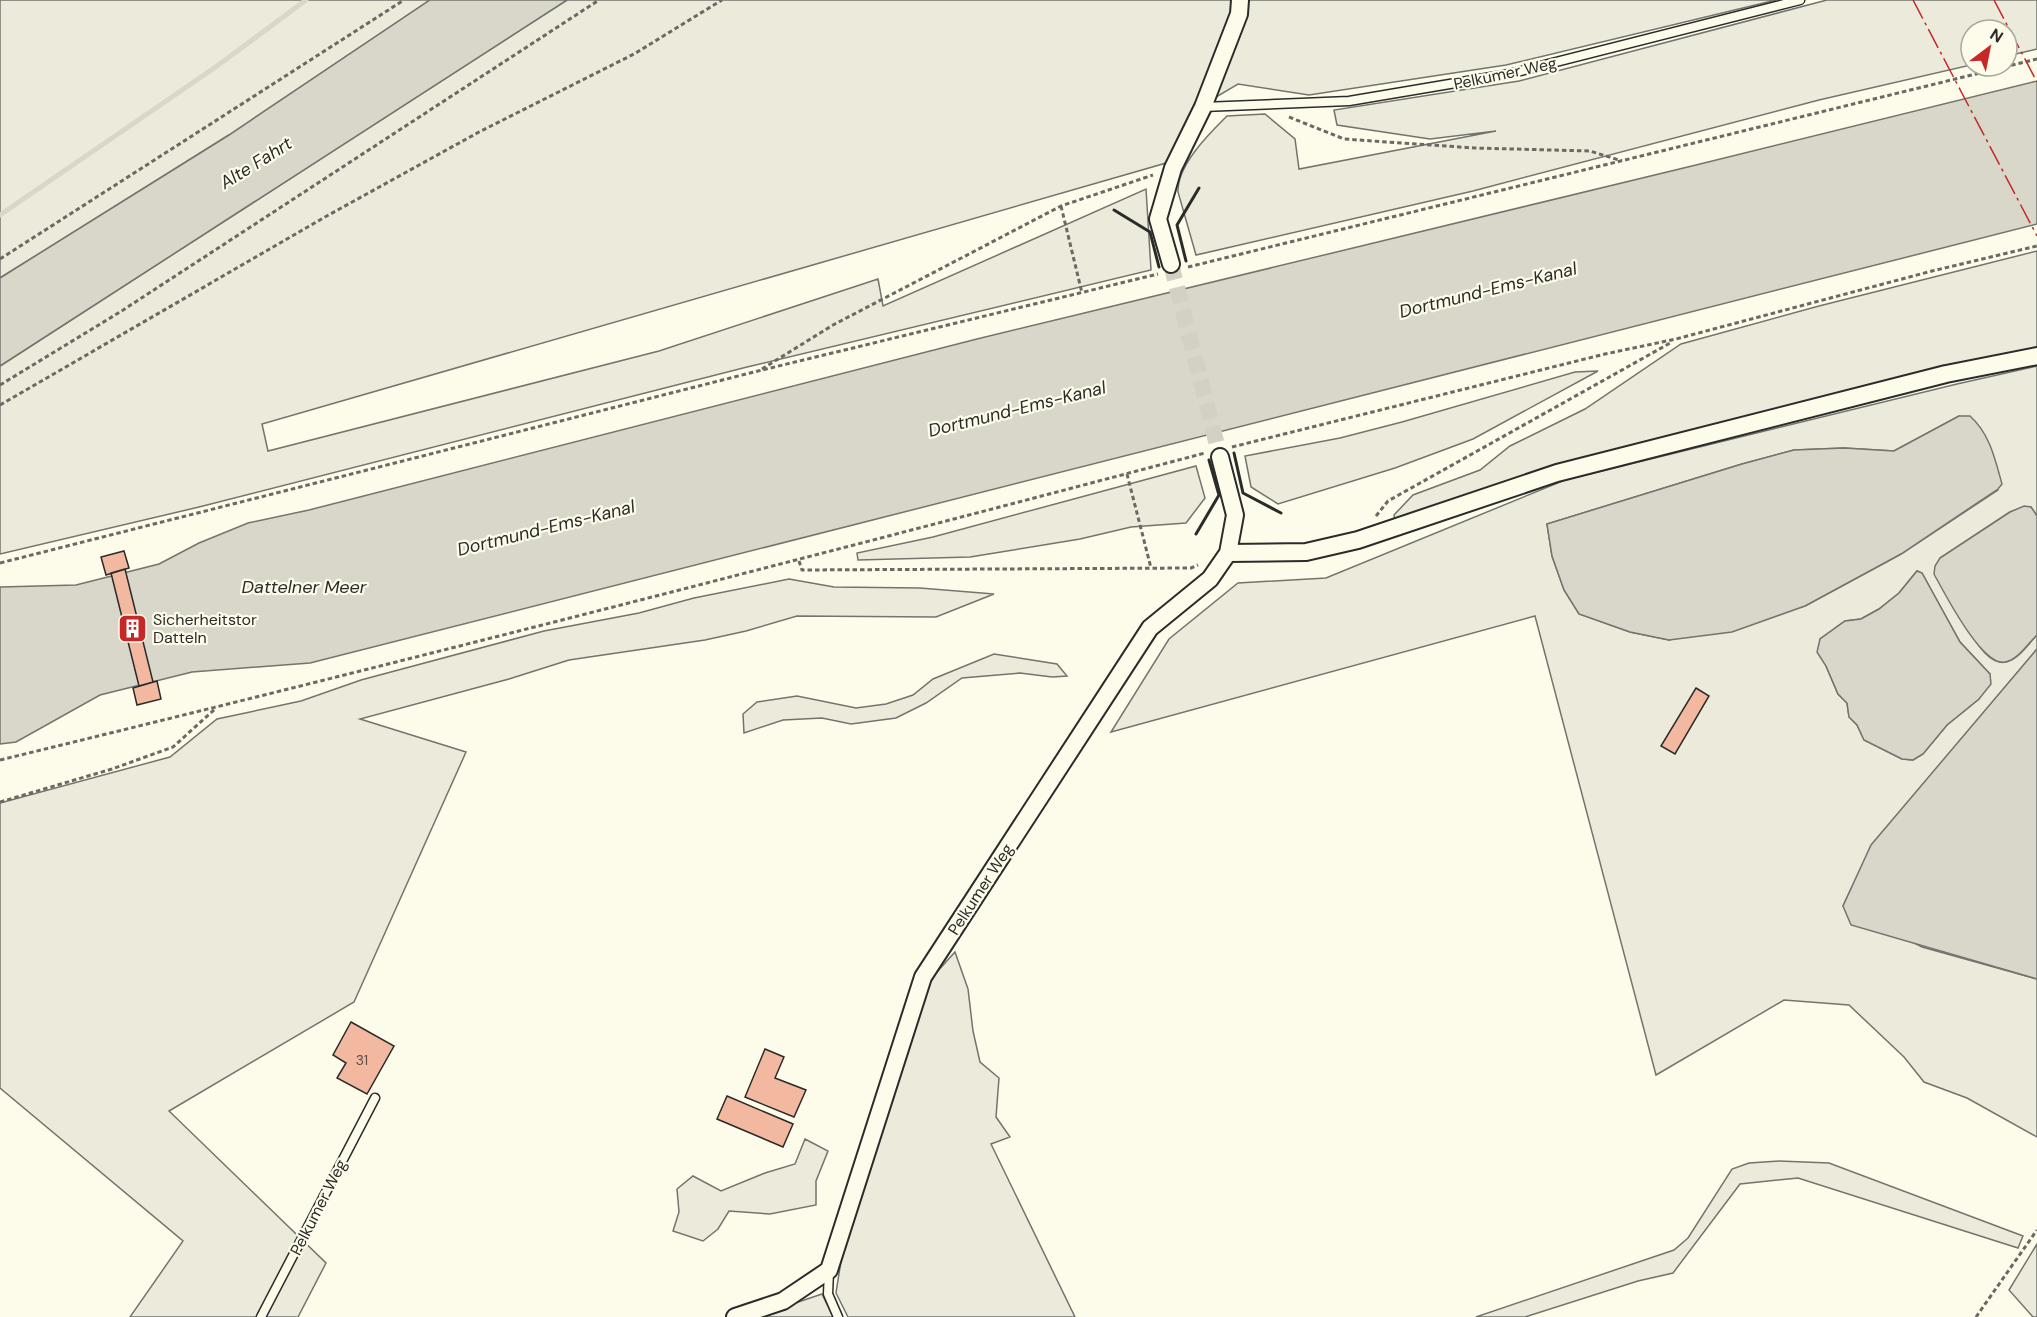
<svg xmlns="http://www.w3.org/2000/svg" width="2037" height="1317" viewBox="0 0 2037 1317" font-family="'DM Sans',sans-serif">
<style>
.green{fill:#ecebdb;stroke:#74746e;stroke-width:1.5;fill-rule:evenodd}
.water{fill:#d8d7c9;stroke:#74746e;stroke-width:1.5}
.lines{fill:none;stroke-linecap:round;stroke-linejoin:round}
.stream{stroke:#d8d7c9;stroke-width:5}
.building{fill:#f2b8a0;stroke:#2b2b2b;stroke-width:1.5}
.minor-tunnel{stroke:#d3d1c4;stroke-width:16;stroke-dasharray:16 8;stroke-linecap:butt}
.service-casing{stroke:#2b2b2b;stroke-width:11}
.minor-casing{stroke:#2b2b2b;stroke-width:20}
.path{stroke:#6a6964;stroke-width:3;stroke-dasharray:4.5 3;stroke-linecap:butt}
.service{stroke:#fdfbea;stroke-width:8}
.minor{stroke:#fdfbea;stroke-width:16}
.wall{stroke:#2b2b2b;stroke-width:3}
.power{stroke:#c62828;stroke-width:1.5;stroke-dasharray:21 4.5 3 4.5;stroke-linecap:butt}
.labels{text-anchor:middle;stroke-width:4.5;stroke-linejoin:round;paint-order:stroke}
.number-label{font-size:14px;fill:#5d4e48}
.street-label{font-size:16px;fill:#2b2b2b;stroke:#fdfbea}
.poi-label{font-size:16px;fill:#2b2b2b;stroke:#fdfbea;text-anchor:start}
.water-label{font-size:18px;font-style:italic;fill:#2b2b2b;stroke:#fdfbea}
</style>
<rect width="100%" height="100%" fill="#fdfbea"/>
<path class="green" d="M0 0H430L229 135 0 278Z
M567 0H1776L1506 65 1309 95 1238 84 1194 110 1166 163 262 424 268 451 659 351 878 279 883 306 1146 189 1151 270 747 367 199 507 0 554V366Z
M1827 0H2037V49L2007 56V30H1971V65L1819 100 1473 191 1196 255 1178 192C1177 165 1209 134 1227 116L1265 114 1295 139 1299 169 1496 131 1430 139 1337 125 1334 110 1519 81Z
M2037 251V349L1395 521 1394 515 1413 495 1480 470 1510 446 1585 409 1681 344 1819 306Z
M2037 366V516L2031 507 2010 512 1940 558C1948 580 1975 669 2006 662 2018 660 2029 643 2037 635V649L1872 845 1843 906 1922 947 2037 979V1137L1967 1098 1924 1082 1904 1057 1849 1005 1784 1000 1656 1075 1535 616 1111 732 1169 639 1238 583 1326 578 1565 480 1957 384ZM1959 416 1998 490 1901 554 1805 606 1669 640 1630 632 1579 614 1564 590 1552 556 1547 524 1742 464 1794 450 1844 448 1894 451ZM1917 571 1922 573 1960 642 1990 674 1979 699 1947 725 1923 754 1913 760 1902 759 1864 740 1857 725 1849 717 1847 703 1838 694 1826 666 1820 639 1845 621 1861 619 1879 609 1899 593Z
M1598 371 1473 439 1395 468 1278 504 1251 487 1245 456 1340 438 1402 422 1575 372Z
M1196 466 1205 498 1186 523 1131 527 1080 539 970 557 858 560 857 553 933 537Z
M789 579 834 587 920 588 994 594 936 617 797 616 746 631 705 640 569 660 509 679 360 719 466 752 354 1002 169 1111 326 1263 298 1317H130L183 1241 0 1088V803L170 757 217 719 301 701 361 680 544 631 639 613 694 598Z
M994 654 1057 664 1067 676 1052 677 1020 673 962 678 926 703 896 718 851 724 822 718 783 720 744 733 743 714 757 702 797 696 856 708 886 704 913 695 933 679Z
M955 952 968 989 973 1031 980 1062 999 1078 996 1117 1010 1137 991 1144 1075 1317H848L836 1293 841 1261 926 984Z
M805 1139 828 1151 816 1181V1205L770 1214 729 1211 718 1229 703 1241 673 1231 679 1212 677 1189 693 1176 721 1191 765 1173 795 1164Z
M1779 1161 1829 1163 2023 1236 2018 1248 1798 1178 1740 1184 1673 1273 1638 1281 1525 1317H1476L1674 1250 1688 1238 1732 1169 1749 1163Z
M2037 1244V1317H2033L2009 1290Z
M822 1294 833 1317H754Z"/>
<path class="water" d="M430 0H567L0 366V278L229 135Z
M2037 81V224L310 663 192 672 100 695 16 742 0 744V587L76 585 159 564 199 543 248 523 309 510 977 339 1696 165Z
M1959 416H1970C1990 434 1995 459 2002 484L1998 489 1901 554 1805 606 1732 632 1669 640 1630 632 1579 614 1564 590 1552 556 1547 524 1742 464 1794 450 1844 448 1894 451Z
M2024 506 2031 507 2037 516V635C2028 643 2018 660 2005 662 1982 667 1944 592 1934 574L1935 566 1940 558 2010 512Z
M1917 571 1922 573 1960 642 1990 674 1991 684 1979 699 1947 725 1923 754 1913 760 1902 759 1864 740 1857 725 1849 717 1847 703 1838 694 1826 666 1817 652 1820 639 1845 621 1861 619 1879 609 1899 593Z
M2037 649V979L1851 925 1843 906 1871 845Z"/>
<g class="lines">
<path class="stream" d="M0 215 217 66 306 0"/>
</g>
<path class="building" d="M124 551 129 568 106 575 101 557Z
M125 569 153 682 139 686 111 573Z
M157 681 161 699 137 705 133 688Z
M1696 688 1709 696 1675 754 1661 746Z
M351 1022 394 1046 367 1094 337 1078 346 1063 333 1055Z
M765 1049 784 1057 775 1078 806 1090 794 1117 745 1097Z
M727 1096 793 1124 783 1147 717 1119Z"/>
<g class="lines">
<path class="minor-tunnel" d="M1171 264 1220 457"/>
<defs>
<path id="service" d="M1203 107 1349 101 1509 74 1800 0
M829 1271 828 1294 838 1317
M261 1317 375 1098"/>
<path id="minor" d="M1171 264 1158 219 1173 168 1203 107 1239 14 1240 0
M1228 553 1306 552 1358 540 1557 473 1946 374 2037 356
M735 1317 783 1301 829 1270 923 977 1150 628 1210 579 1228 553 1235 515 1220 457"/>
</defs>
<use href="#service" class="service-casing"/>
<use href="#minor" class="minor-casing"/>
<path class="path" d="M1289 117 1344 139 1474 148 1590 151 1622 161
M1061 206 1082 293
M0 259 404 0
M1188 267 2037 59
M762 369 833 325 1061 206 1153 175
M0 385 120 312 599 0
M0 405 325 217 479 132 634 54 722 0
M1232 447 1605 354 1676 339 1932 271 2037 246
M1127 474 1151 568
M1376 516 1388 501 1672 342
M799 561 802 570 1191 568 1198 565
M0 563 758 371 1158 274
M0 760C403 662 804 559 1205 453
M0 802 112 769 173 747 215 709
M1976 1317 2037 1230"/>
<use href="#service" class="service"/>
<use href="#minor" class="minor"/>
<path class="wall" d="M1114 210 1150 232 1159 267
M1186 261 1177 225 1199 188
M1234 453 1243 493 1281 513
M1196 534 1219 495 1209 460"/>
<path class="power" d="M1913 0 2037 236
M1994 0 2037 82"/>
</g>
<defs>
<symbol id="building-square" viewBox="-11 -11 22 22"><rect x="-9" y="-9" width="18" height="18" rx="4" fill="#c62828" stroke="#fdfbea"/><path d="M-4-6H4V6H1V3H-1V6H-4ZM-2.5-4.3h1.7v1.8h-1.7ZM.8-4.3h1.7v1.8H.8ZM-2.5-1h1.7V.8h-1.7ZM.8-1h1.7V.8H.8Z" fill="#fff"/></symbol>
</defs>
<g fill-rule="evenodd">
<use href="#building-square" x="116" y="612" width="33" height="33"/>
</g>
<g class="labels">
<g class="number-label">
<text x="362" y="1065">31</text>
</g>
<g class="street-label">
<text transform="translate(1505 73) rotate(-12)" y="6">Pelkumer Weg</text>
<text transform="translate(980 889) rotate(-57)" y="6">Pelkumer Weg</text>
<text transform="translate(318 1207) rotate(-63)" y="6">Pelkumer Weg</text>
</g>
<g class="poi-label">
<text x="153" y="625">Sicherheitstor<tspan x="153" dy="18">Datteln</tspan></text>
</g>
<g class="water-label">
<text transform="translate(256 163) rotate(-32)" y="6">Alte Fahrt</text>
<text transform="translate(1488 290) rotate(-14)" y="6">Dortmund-Ems-Kanal</text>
<text transform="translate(1017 409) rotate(-14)" y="6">Dortmund-Ems-Kanal</text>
<text transform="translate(546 528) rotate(-14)" y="6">Dortmund-Ems-Kanal</text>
<text x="304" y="593">Dattelner Meer</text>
</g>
</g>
<g transform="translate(1989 48) rotate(32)"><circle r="28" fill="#fdfbea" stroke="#a9a89e" stroke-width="1.5"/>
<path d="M0-4.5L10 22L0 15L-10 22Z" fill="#c62828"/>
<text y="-9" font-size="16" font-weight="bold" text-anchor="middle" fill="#2b2b2b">N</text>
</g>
</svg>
